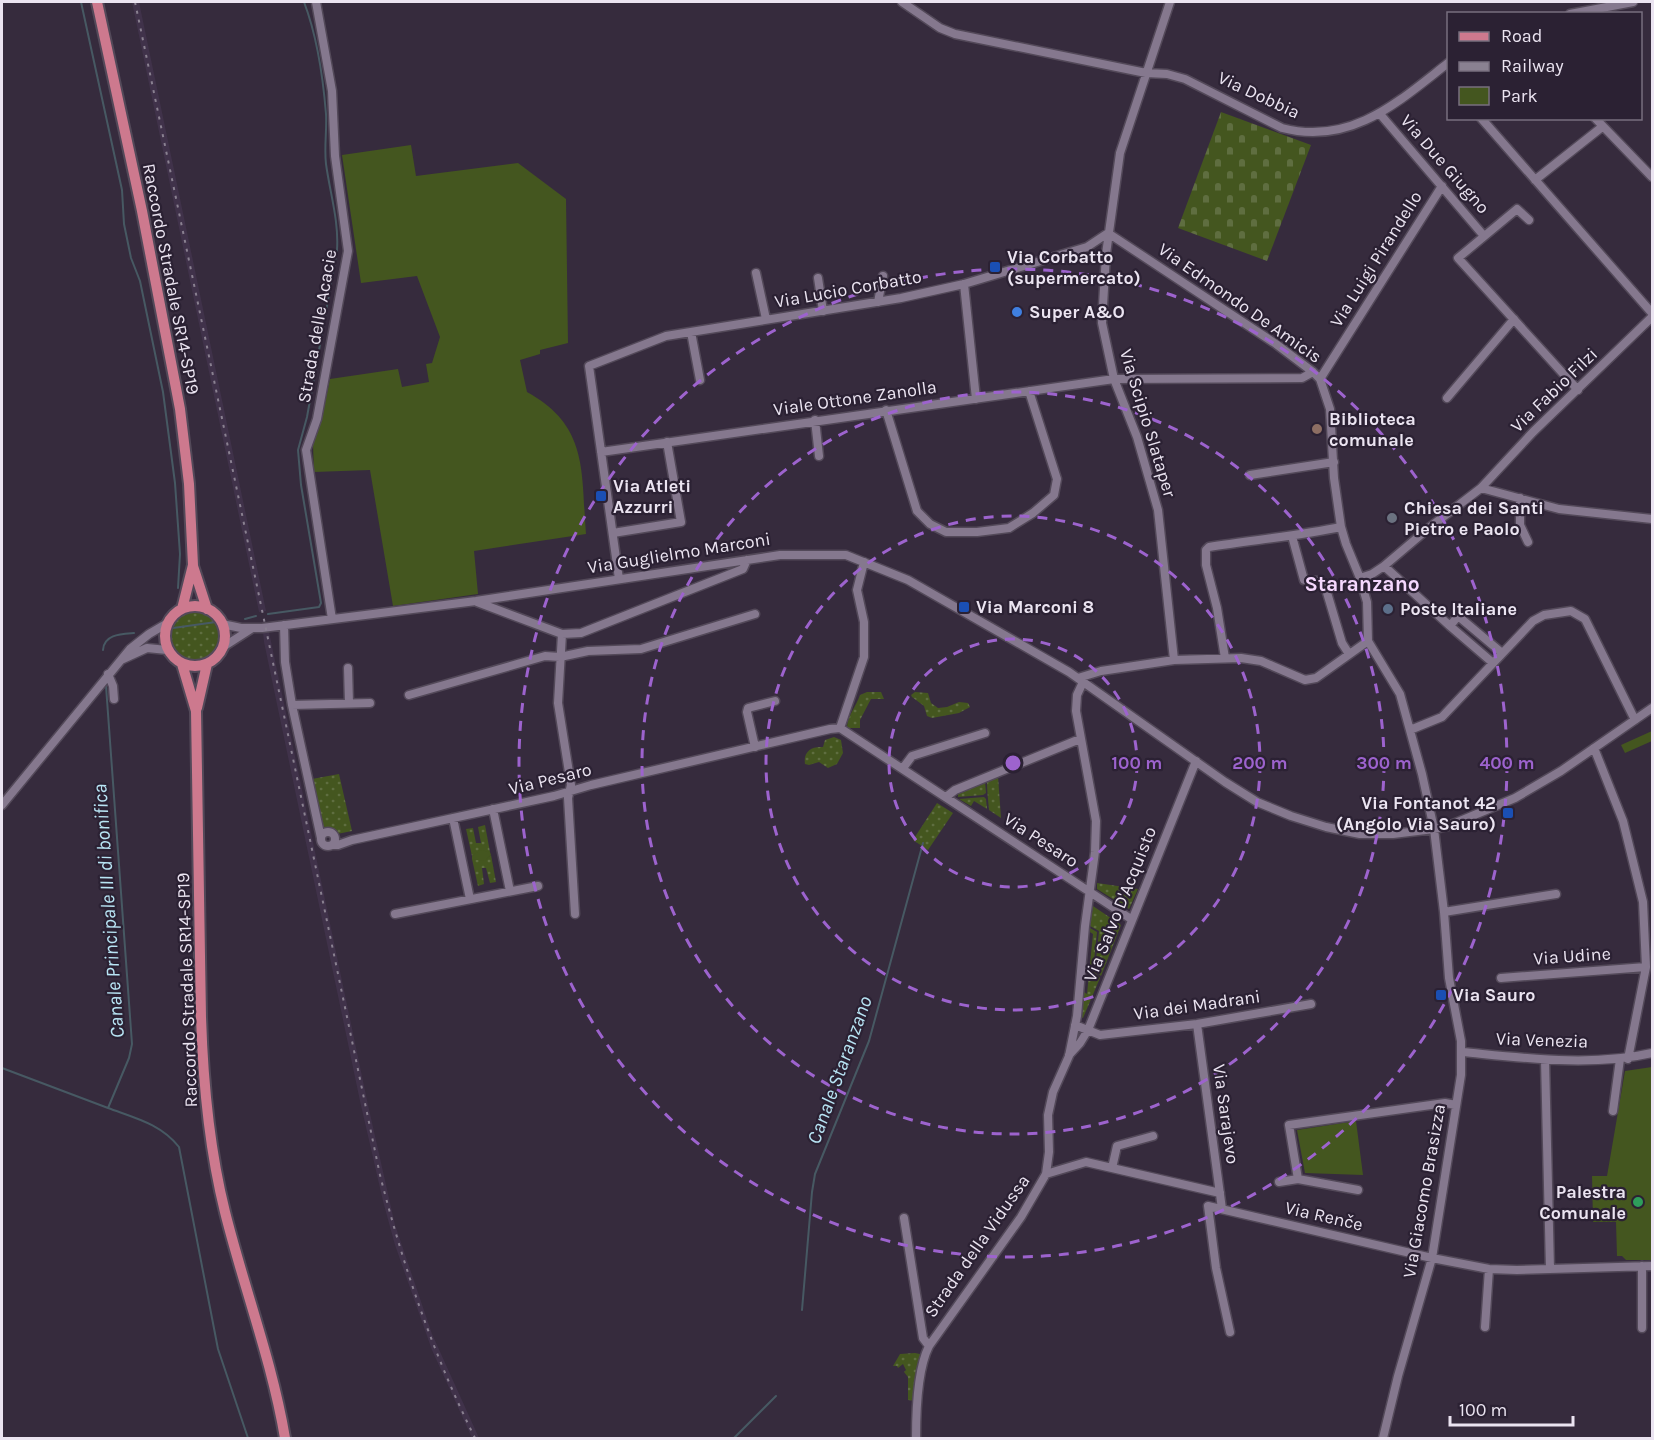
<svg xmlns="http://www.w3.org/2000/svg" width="1654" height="1440" viewBox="0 0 1654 1440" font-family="Karla,sans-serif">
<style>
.built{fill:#40324a}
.grass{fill:url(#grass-dots)}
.cemetery{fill:url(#cemetery-stones)}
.park{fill:#44561f}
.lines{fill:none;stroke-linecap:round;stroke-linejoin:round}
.stream{stroke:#475963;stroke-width:2}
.minor-casing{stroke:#534959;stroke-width:11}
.major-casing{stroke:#534959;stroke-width:14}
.minor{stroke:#85788e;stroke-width:8}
.major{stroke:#cd798e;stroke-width:10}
.rail{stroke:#8a8191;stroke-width:2;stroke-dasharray:3 6;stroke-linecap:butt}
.ring{fill:none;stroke:#9d63ce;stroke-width:3;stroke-dasharray:10 8}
.transit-dot{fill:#1a4fb4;stroke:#2b2133;stroke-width:2}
.shop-dot{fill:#3f7fe0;stroke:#2b2133;stroke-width:2}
.education-dot{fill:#8d6e63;stroke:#2b2133;stroke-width:2}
.worship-dot{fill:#6b7280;stroke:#2b2133;stroke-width:2}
.service-dot{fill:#5c6f8a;stroke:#2b2133;stroke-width:2}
.leisure-dot{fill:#2e9e5b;stroke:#2b2133;stroke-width:2}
.labels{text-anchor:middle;stroke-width:4.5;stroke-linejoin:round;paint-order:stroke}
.street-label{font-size:18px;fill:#ebe4f1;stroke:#2b2133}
.poi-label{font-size:18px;font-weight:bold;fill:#ebe4f1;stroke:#2b2133;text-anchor:start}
.water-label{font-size:20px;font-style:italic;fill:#b8e4f4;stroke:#2b2133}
.quarter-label{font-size:21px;font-weight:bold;fill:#f5d8fe;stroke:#2b2133}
.centre{fill:#9d63ce;stroke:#2b2133;stroke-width:3}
.ring-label{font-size:18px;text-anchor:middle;font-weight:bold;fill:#9d63ce;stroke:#2b2133;stroke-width:4.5;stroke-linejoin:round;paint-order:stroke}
</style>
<defs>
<pattern id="grass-dots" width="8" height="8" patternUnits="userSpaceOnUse" patternTransform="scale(1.5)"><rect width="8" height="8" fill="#44561f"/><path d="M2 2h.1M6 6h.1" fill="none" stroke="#5f6e40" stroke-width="1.8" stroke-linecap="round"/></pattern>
<pattern id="cemetery-stones" width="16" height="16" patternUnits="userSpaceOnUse" patternTransform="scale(1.5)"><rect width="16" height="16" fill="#44561f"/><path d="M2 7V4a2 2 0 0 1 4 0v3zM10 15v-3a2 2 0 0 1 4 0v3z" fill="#5f6e40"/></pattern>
</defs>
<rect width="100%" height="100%" fill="#362b3d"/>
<path class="built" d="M132 2H139L266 611 259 612Z
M263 632H269L368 1105 395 1225 432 1334 479 1438H472L432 1350 395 1245 383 1201 360 1101 264 642Z"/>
<path class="grass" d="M169 637a25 25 0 1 1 50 0a25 25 0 1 1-50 0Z
M867 692H881L884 699H871L860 720V728H847C847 716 856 707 860 695Z
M915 692 928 693 931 703 938 708 947 707 959 702 968 703 970 707 959 713 932 718 927 716 924 706 912 697 911 695Z
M834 737 841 740 843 753 837 764 828 768 819 762 809 765 805 764C803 751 812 746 823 747L825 740Z
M339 774 352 831 337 834 330 828 322 829 312 779Z
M998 776 1001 818 989 810C988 799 987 791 987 780Z
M985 781 986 793 983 795 958 797V793Z
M984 797 986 799 987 809 974 801 971 806 959 799Z
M937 803 953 813 928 850 913 840Z
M485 825 490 852 476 854 472 856 466 829 473 828 476 843H481L478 827Z
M491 855 496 882 490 883 486 868H482L484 884 478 886 472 859C482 859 483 861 491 855Z
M1097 883 1138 889 1129 909 1097 889Z
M1093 906 1121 925 1101 976 1095 970 1099 931 1090 926Z
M1090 928 1097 932 1093 970 1100 978 1083 1018 1081 1017 1084 992 1087 994 1093 934 1090 932Z
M915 1353 920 1354 921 1359 915 1401 908 1400V1377L904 1372 906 1370 903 1364 898 1368 897 1366H893L900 1354Z"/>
<path class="cemetery" d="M1221 112 1311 145 1267 261 1178 228Z"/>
<path class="park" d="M411 145 416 176 518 163 566 199 568 343 540 350V354L520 360 527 392C589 426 581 472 586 534L474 551 478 594 393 606 370 470 314 472 313 445 323 413 330 379 398 369 402 387 429 382 426 364 432 363 440 337 417 276 361 283 342 155Z
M1652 731V741L1625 753 1621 745Z
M480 850 490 852 491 855 484 861 472 859V856Z
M1652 1067V1260H1626L1622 1256H1617L1616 1222H1593L1592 1176H1607L1625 1071Z
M1356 1121 1363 1175 1305 1173 1297 1130Z"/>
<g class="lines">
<path class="stream" d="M81 2 122 190 124 224 131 258 140 281 163 392 175 483 180 554 178 588
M268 614 319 607 321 603 301 485 298 450 307 417 337 250C339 221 330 193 326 164 324 148 327 130 326 114 323 77 317 36 304 2
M245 619 256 616
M173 628 216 622
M103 650C104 634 122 634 134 633
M106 686 132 1044 129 1058 108 1108C135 1118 161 1124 179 1147L218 1349 248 1438
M2 1068 108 1108
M802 1310 812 1192 815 1174 869 1041 923 843
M734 1438 776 1396"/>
<defs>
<path id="minor" d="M316 2 332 91 335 156 348 251 317 419 306 450 332 619
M902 2 940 28 955 34 1146 73 1167 74 1185 79 1282 128C1351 146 1398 102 1448 63
M1170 2 1120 153 1106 254 1102 323 1114 379 1137 437 1158 510 1174 660
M1570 14 1633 2
M1380 114 1484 236
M1481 118 1652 313
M1595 118 1652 177
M1535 180 1602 127
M1529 220 1517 209 1458 258 1578 390
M1108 233 1276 344 1313 372 1320 379 1330 409 1334 478 1341 527 1346 544 1360 578 1367 602 1368 641 1400 694 1422 774 1434 829 1444 912 1449 978 1461 1041V1075L1432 1258 1398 1376 1383 1438
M756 273 766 319
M818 278 823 311
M964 284 976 399
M878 302 883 276
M691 332 700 380
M1320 379 1442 186
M1447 398 1514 319
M886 410 917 511 930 524 946 532H977L1009 528 1033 513 1054 495 1057 479 1029 391
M815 420 819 456
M601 452 1114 379 1302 378 1313 372
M1250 475 1334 462
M1481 488 1559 509 1652 519
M1520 498V525L1528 542
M613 533 681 522 667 442
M1292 536 1304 580 1320 581 1325 586 1342 643 1349 654
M1384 566 1450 626
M1360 578 1372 574 1384 566 1430 527 1481 488 1533 432 1652 317
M619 579 589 366 666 336 901 298 964 284 1087 247 1108 233
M477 602 562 634 581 633 743 569 747 560
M222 624 241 628H262L476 601 780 555H846L908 580 1069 672 1225 782 1257 802 1291 816 1326 827 1360 834H1393L1434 829 1448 826 1515 798 1561 771 1652 708
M284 625 285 662 292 705 321 838
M562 634 558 703 571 785 568 798 575 914
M223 647 251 629
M1225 658 1217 608 1206 565V550L1209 547C1253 540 1297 536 1341 527
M123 659 147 648 167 650
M1493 663 1450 626 1458 616 1502 653
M348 668 349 703
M108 674 113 686 114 699
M1078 678 1101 671 1174 660 1241 658 1261 661 1305 680 1316 678 1368 641
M409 695 545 656 560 657 588 651 641 649 755 614
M292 705 370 703
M840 728 864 657V622L857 590 864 562
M1410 730 1442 717 1533 621 1544 615 1571 611 1585 619 1635 720
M755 747 747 712 748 708 775 701
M1594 748 1623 821 1643 902 1646 967 1628 1059
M903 768 912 756 985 733
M946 797 955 790 1080 739
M2 805 130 649 149 634 166 624
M493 809 510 891
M453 818 470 899
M321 839a7 7 0 1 1 14 0a7 7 0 1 1-14 0Z
M332 845H338L352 840 554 796 591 785 830 729 840 728 1131 919
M1444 912 1556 894
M395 914 538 886
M1501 978 1646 967
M1197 1024 1222 1209
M1075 1025 1100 1035 1197 1024 1311 1004
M1462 1052C1525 1058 1591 1067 1652 1053
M1069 1055 1080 1043 1088 1030 1196 761
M1545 1060 1550 1269
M1613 1111 1620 1059
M1112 1168 1117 1146 1153 1136
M1046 1174 1086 1162 1220 1193
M1279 1182 1298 1179
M1358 1190 1298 1179 1289 1125 1445 1103 1456 1105
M904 1218 923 1338 929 1346
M1642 1266V1328
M1485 1327 1489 1269
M1230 1332 1216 1268 1208 1206 1432 1258 1489 1269 1517 1270 1652 1266
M916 1438C916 1411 917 1370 929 1346L1021 1217 1046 1174 1049 1152 1048 1115 1053 1092 1069 1056 1077 1016 1085 926 1095 852 1096 821 1076 711 1077 695 1083 682"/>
<path id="major" d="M97 2 142 211 180 409 189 484 193 565 182 609
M193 566 207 609
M165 636a30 30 0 1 1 60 0a30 30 0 1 1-60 0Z
M182 664 196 711 201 1017C203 1082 209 1148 225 1212 244 1288 272 1361 285 1438
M197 708 207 664"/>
</defs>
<use href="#minor" class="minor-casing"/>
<use href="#major" class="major-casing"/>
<use href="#minor" class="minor"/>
<use href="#major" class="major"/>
<path class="rail" d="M135 2 380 1175C403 1266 433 1354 475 1438"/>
</g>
<g class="ring">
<circle cx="1013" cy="763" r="124"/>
<circle cx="1013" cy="763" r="247"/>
<circle cx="1013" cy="763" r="371"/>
<circle cx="1013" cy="763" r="494"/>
</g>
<g class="transit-dot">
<rect x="989" y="261" width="12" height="12" rx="3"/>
<rect x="595" y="490" width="12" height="12" rx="3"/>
<rect x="958" y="601" width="12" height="12" rx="3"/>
<rect x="1502" y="807" width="12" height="12" rx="3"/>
<rect x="1435" y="989" width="12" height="12" rx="3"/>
</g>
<circle class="shop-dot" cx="1017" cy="312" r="6"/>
<circle class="education-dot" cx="1317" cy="429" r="6"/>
<circle class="worship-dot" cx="1392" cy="518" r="6"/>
<circle class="service-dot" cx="1388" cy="609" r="6"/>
<circle class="leisure-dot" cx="1638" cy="1202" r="6"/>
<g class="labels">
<g class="street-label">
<text transform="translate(1259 95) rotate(25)" y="6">Via Dobbia</text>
<text transform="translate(1445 164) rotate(49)" y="6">Via Due Giugno</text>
<text transform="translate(1376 259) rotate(-58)" y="6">Via Luigi Pirandello</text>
<text transform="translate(171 279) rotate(79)" y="6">Raccordo Stradale SR14-SP19</text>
<text transform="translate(848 289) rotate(-10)" y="6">Via Lucio Corbatto</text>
<text transform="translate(1240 303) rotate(35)" y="6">Via Edmondo De Amicis</text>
<text transform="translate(317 326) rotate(-80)" y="6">Strada delle Acacie</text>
<text transform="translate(1554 390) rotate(-44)" y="6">Via Fabio Filzi</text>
<text transform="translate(855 398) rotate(-8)" y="6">Viale Ottone Zanolla</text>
<text transform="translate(1148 423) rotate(73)" y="6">Via Scipio Slataper</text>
<text transform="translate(679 553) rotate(-9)" y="6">Via Guglielmo Marconi</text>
<text transform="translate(550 779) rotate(-14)" y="6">Via Pesaro</text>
<text transform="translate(1041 840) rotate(33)" y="6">Via Pesaro</text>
<text transform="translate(1120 904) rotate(-68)" y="6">Via Salvo D'Acquisto</text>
<text transform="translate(1572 956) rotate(-4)" y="6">Via Udine</text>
<text transform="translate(187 990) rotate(-92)" y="6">Raccordo Stradale SR14-SP19</text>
<text transform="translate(1197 1005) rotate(-8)" y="6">Via dei Madrani</text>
<text transform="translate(1542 1040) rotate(2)" y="6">Via Venezia</text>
<text transform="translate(1226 1114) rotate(82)" y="6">Via Sarajevo</text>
<text transform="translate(1424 1191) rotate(-80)" y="6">Via Giacomo Brasizza</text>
<text transform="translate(1324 1216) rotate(13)" y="6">Via Renče</text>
<text transform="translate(977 1246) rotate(-55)" y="6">Strada della Vidussa</text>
</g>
<g class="poi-label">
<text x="1007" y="263">Via Corbatto<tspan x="1007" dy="21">(supermercato)</tspan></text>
<text x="1029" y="318">Super A&amp;O</text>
<text x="1329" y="425">Biblioteca<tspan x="1329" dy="21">comunale</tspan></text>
<text x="613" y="492">Via Atleti<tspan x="613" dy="21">Azzurri</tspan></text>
<text x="1404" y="514">Chiesa dei Santi<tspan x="1404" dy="21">Pietro e Paolo</tspan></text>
<text x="976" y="613">Via Marconi 8</text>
<text x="1400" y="615">Poste Italiane</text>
<text x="1496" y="809" text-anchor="end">Via Fontanot 42<tspan x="1496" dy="21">(Angolo Via Sauro)</tspan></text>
<text x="1453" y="1001">Via Sauro</text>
<text x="1626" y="1198" text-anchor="end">Palestra<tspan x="1626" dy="21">Comunale</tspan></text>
</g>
<g class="water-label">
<text transform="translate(108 911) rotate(-94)" y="7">Canale Principale III di bonifica</text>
<text transform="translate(839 1070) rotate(-70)" y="7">Canale Staranzano</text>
</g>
<g class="quarter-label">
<text x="1362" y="591">Staranzano</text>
</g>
</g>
<circle cx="1013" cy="763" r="9" class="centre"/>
<g class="ring-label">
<text x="1137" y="769">100 m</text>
<text x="1260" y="769">200 m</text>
<text x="1384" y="769">300 m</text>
<text x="1507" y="769">400 m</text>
</g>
<rect width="1654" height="1440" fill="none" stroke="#ebe4f1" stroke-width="6"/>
<rect x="1447" y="12" width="195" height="108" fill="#2b2133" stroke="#786f7f" stroke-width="1.5"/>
<rect x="1459" y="32" width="30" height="9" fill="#cd798e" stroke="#786f7f" stroke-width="1.5"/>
<text x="1501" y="42" font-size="18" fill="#ebe4f1">Road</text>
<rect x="1459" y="62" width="30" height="9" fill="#8a8191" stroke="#786f7f" stroke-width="1.5"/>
<text x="1501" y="72" font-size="18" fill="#ebe4f1">Railway</text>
<rect x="1459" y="87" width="30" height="18" fill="#44561f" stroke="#786f7f" stroke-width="1.5"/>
<text x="1501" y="102" font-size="18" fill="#ebe4f1">Park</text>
<path d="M1450 1416v9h123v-9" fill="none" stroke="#ebe4f1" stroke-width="3"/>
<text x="1459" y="1416" font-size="18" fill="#ebe4f1" stroke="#2b2133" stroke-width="4.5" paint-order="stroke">100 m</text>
</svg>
